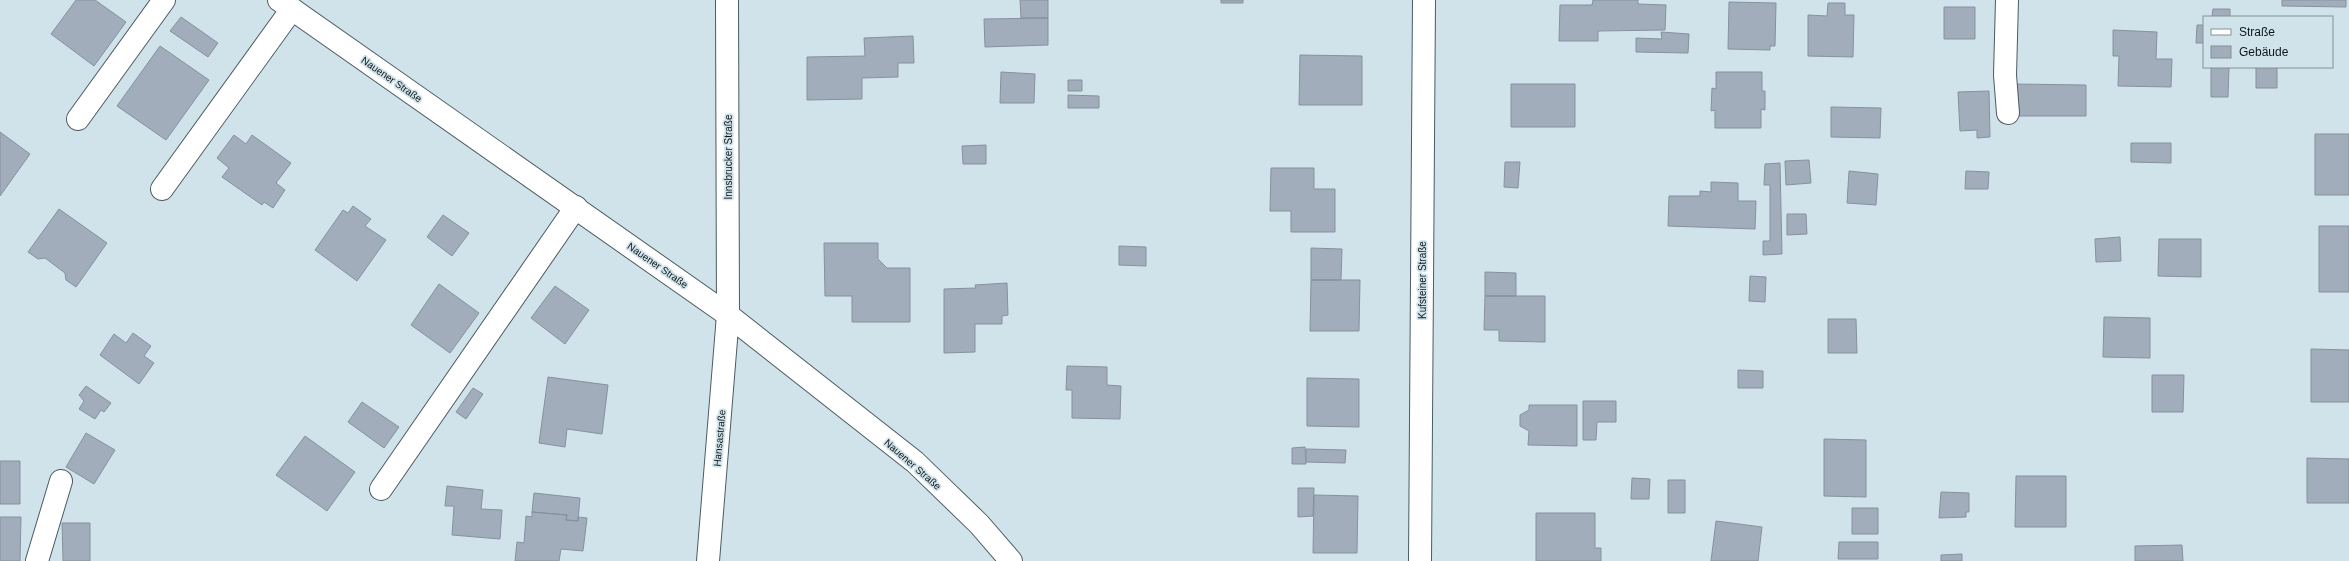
<svg xmlns="http://www.w3.org/2000/svg" width="2349" height="561" viewBox="0 0 2349 561" font-family="Arial,sans-serif">
<style>
.building{fill:#a1adba;stroke:#86919e}
.lines{fill:none;stroke-linecap:round;stroke-linejoin:round}
.minor-casing{stroke:#4b5b62;stroke-width:24}
.major-casing{stroke:#4b5b62;stroke-width:24}
.minor{stroke:#fff;stroke-width:22}
.major{stroke:#fff;stroke-width:22}
.labels{text-anchor:middle;stroke-width:3.5;stroke-linejoin:round;paint-order:stroke}
.street-label{font-size:10px;fill:#0f1618;stroke:#d0e3eb}
</style>
<rect width="100%" height="100%" fill="#d0e3eb"/>
<path class="building" d="M76 0H95L126 22 94 66 51 34Z
M1020 0H1048V18H1021Z
M1221 0H1243V3H1221Z
M1593 0H1638V4L1666 5 1665 30 1598 31V41H1559L1560 5H1592Z
M2282 0H2346V7L2282 6Z
M1729 2 1776 3 1775 46H1770V50L1728 49Z
M1828 3H1845V15H1854L1853 57 1808 56V15L1827 16Z
M1944 7H1975V39H1944Z
M2213 9H2230V17H2212Z
M181 17 218 43 208 57 170 31Z
M1048 18V45L985 47 984 19Z
M2197 25H2204V43H2196Z
M2113 30 2157 32 2156 59H2172L2171 87 2118 86 2119 56H2113Z
M1661 32 1689 34 1688 53 1636 52V38L1662 39Z
M913 36 914 63H898V77L862 78V99L807 100V57L865 56 864 38Z
M160 46 209 80 166 140 117 106Z
M1300 55 1362 56V105H1299Z
M2211 67H2229L2228 97H2211Z
M2251 67H2277V88H2256V68Z
M1001 72 1035 74 1034 103H1000Z
M1716 72H1762V91H1765V110L1761 109V128H1715V110L1711 111 1712 88 1716 89Z
M1068 80H1082V91H1068Z
M1511 84H1575V127H1511Z
M2013 84 2086 85V116H2013Z
M1989 91 1990 137 1977 138V130L1960 131 1958 92Z
M1068 95 1099 96V108H1068Z
M1831 107 1881 108 1880 138 1831 137Z
M0 132 30 154 0 196Z
M2315 134H2349V195H2315Z
M234 135 246 144 252 135 291 163 276 183 285 190 273 208 264 202 262 205 222 177 229 168 217 158Z
M2131 143H2171V163L2131 162Z
M986 145V164H963L962 146Z
M1809 160 1811 183 1786 185 1785 161Z
M1505 162H1520L1518 188 1504 187Z
M1780 163 1782 254 1763 255V241H1770V185H1764L1765 164Z
M1271 168H1314V189H1335V232H1291V211H1270Z
M1849 171 1878 174 1876 205 1847 203Z
M1966 171 1989 172 1988 189H1965Z
M1711 182 1738 183V201H1756L1755 229 1668 226 1669 196H1700V191L1711 192Z
M353 206 371 219 365 226 386 240 357 281 315 250 343 210 348 213Z
M59 209 107 243 76 287 66 280 65 273 45 258 38 259 28 252Z
M1787 214H1806L1807 234 1787 235Z
M443 215 469 233 452 256 427 237Z
M2319 226H2349V292H2319Z
M2120 237 2121 261 2096 262 2095 239Z
M2159 239H2201V277L2158 276Z
M824 243H878V259L887 268H910V322H852V296H825Z
M1119 246 1146 247V266L1119 265Z
M1311 248 1342 249 1341 280H1311Z
M1485 272 1516 273V296H1485Z
M1750 276 1766 277 1765 302 1749 301Z
M1311 280H1360L1359 331H1310Z
M1007 283 1008 315 1002 316V324H975V352L944 353V289L976 288 975 285Z
M439 284 479 313 450 353 411 325Z
M555 286 589 310 565 344 531 318Z
M1485 296H1545V342L1499 341V330H1484Z
M2104 317 2150 318V358L2103 357Z
M1828 319H1856L1857 353H1828Z
M133 333 151 346 144 356 154 363 139 384 100 355 114 334 126 343Z
M2311 349 2349 350V402H2311Z
M1067 366 1107 367V385L1121 386 1120 419 1072 418V390H1066Z
M1738 370 1763 371V388H1738Z
M2152 375H2184L2183 412H2152Z
M548 377 608 385 602 434 567 429 565 447 539 443Z
M1307 378 1359 379V427L1307 426Z
M86 386 111 403 104 412 101 410 95 419 79 409 84 401 79 395Z
M473 388 483 394 466 419 456 412Z
M1583 401H1616V422H1597L1596 440H1583Z
M362 402 399 427 384 448 348 422Z
M1529 405H1577V446L1528 445 1529 431 1520 426V415L1529 410Z
M86 433 115 450 94 484 66 467Z
M305 436 355 472 327 511 276 475Z
M1824 439 1866 440V497L1824 496Z
M1305 447 1306 464H1292V448Z
M1306 449 1346 450 1345 463 1306 462Z
M2307 458 2349 459V503H2307Z
M0 461H20V504H0Z
M2016 476H2066V527H2015Z
M1632 478 1650 479 1649 499H1631Z
M1668 480H1685V513H1668Z
M447 486 483 490 481 509 502 510 500 539 452 535 454 506H445Z
M1298 488H1314L1313 516 1298 517Z
M1941 492 1969 493V512H1966V517L1939 518Z
M534 493 580 498 578 521 566 520 567 515 532 512Z
M1314 495 1358 496 1357 553H1313Z
M1852 508H1878V534H1852Z
M532 512 567 515 566 520 578 521V517L587 518 583 551 561 549 559 561H515L517 542 524 543 526 516 532 517Z
M1536 513H1595V548H1601V561H1536Z
M0 517H21L20 561H0Z
M1716 521 1762 527 1758 561H1711Z
M62 523H90V561H63Z
M1839 542H1878V559H1838Z
M2182 545 2183 561H2135V546Z
M1962 554V561H1941V555Z"/>
<g class="lines">
<defs>
<path id="minor" d="M2007 0 2005 75 2008 113
M78 119 164 0
M162 189 292 9
M381 489 576 207
M37 561 61 481
M708 561 728 315 727 0
M1420 561 1424 0"/>
<path id="major" d="M279 0 728 315 915 462 979 524 1011 561"/>
</defs>
<use href="#minor" class="minor-casing"/>
<use href="#major" class="major-casing"/>
<use href="#minor" class="minor"/>
<use href="#major" class="major"/>
</g>
<g class="labels">
<g class="street-label">
<text transform="translate(392 79) rotate(35)" y="4">Nauener Straße</text>
<text transform="translate(728 157) rotate(-90)" y="4">Innsbrucker Straße</text>
<text transform="translate(658 265) rotate(35)" y="4">Nauener Straße</text>
<text transform="translate(1422 280) rotate(-90)" y="4">Kufsteiner Straße</text>
<text transform="translate(719 438) rotate(-85)" y="4">Hansastraße</text>
<text transform="translate(913 464) rotate(41)" y="4">Nauener Straße</text>
</g>
</g>
<rect x="2203" y="16" width="130" height="52" fill="#d0e3eb" stroke="#839197"/>
<rect x="2211" y="29" width="20" height="6" fill="#ffffff" stroke="#839197"/>
<text x="2239" y="36" font-size="12" fill="#0f1618">Straße</text>
<rect x="2211" y="46" width="20" height="12" fill="#a1adba" stroke="#839197"/>
<text x="2239" y="56" font-size="12" fill="#0f1618">Gebäude</text>
</svg>
